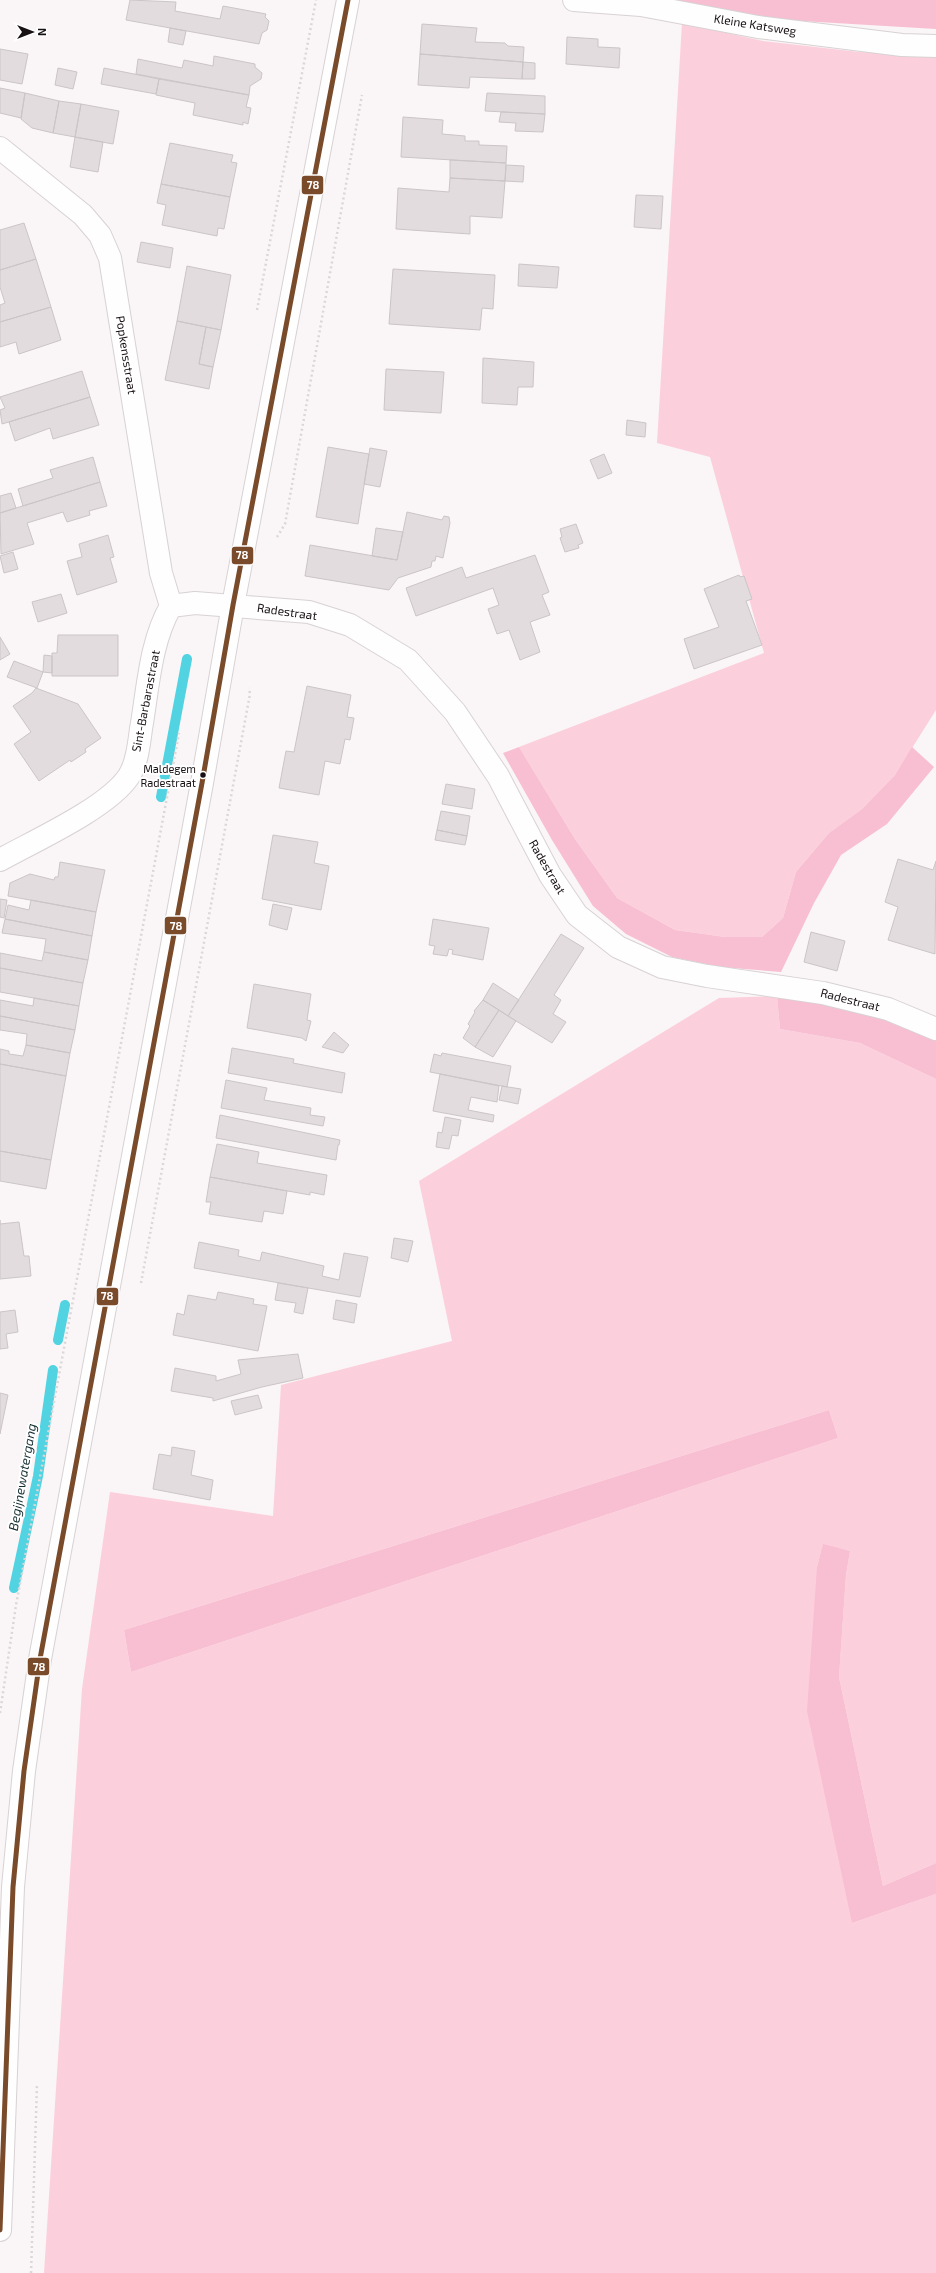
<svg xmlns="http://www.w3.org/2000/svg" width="936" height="2273" viewBox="0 0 936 2273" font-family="'Exo 2',sans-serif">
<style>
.green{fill:#fccfdc;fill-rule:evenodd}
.forest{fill:#f8bed1}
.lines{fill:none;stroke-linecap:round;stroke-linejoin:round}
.stream{stroke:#51d3e2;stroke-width:10}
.building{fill:#e3dcde;stroke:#cbc5c7}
.minor-casing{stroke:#d8d2d3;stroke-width:24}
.path{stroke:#dad7d8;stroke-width:2.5;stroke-dasharray:2 3;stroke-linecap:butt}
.minor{stroke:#fefefe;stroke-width:22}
.bus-1-casing{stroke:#fff;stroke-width:8}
.bus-1{stroke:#7a4b2a;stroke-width:5}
.bus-dot{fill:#181113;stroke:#fff;stroke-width:1.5}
.labels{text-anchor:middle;stroke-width:4;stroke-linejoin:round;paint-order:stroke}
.bus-label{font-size:11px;fill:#181113;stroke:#fff;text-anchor:end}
.street-label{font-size:12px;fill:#181113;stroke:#fff}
.water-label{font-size:13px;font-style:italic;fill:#152e32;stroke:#fff}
.line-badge{stroke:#fff;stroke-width:1.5}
.badge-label{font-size:11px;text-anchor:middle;font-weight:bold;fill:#fff}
</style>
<rect width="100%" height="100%" fill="#faf5f6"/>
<path class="green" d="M682 23 763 41 859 52 936 56V710L895 775 862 809 829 833 796 872 783 918 762 937H725L675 930 617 898 575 839 519 747 764 653 710 457 657 443Z
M777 996 780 1029 860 1043 936 1079V1863L883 1886 839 1677 846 1575 850 1551 823 1545 817 1567 852 1923 936 1894V2273H44L82 1689 110 1492 273 1516 281 1385 452 1341 419 1181 719 998ZM829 1410 838 1438 131 1672 124 1630Z"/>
<path class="forest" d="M674 0H936V29L768 19Z
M519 747 575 839 617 898 675 930 725 937H762L783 918 796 872 829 833 862 809 895 775 912 747 934 767 887 824 841 855 814 903 781 972 720 967 672 957 626 934 593 906 552 840 503 753Z
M777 996 880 1014 936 1039V1079L860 1043 780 1029Z
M829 1410 838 1438 131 1672 124 1630Z
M823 1544 850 1551 846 1575 839 1677 883 1886 936 1863V1894L852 1923 807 1711 817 1567Z"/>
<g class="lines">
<path class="stream" d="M161 797 187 659
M58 1340 65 1305
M14 1588 38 1476 53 1370"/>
</g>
<path class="building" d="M130 0 176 2 175 11 220 19 223 6 266 14 265 17 269 21 267 30 262 33 259 44 126 20Z
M422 24 477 28 475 42 505 43 508 46 524 47 523 62 420 54Z
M170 28 186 31 183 45 168 42Z
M567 37 598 39V47L620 48 619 68 566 64Z
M0 49 28 54 22 84 0 80Z
M420 54 523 62 522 79 470 77 469 88 418 85Z
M214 56 255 64V67L262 73 261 79 250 86 249 95 136 74 138 59 182 68 184 60 213 66Z
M523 62 535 63V79H522Z
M58 68 77 72 73 89 55 85Z
M104 68 159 79 156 94 101 84Z
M159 79 249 95 246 107 251 108 248 124 243 122V125L193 115 195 103 156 95Z
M0 88 25 93 21 118 0 113Z
M25 93 59 101 53 133 32 128 21 119Z
M487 93 545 96V114L485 111Z
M59 101 81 104 75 137 53 133Z
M81 104 119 111 113 144 75 137Z
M501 112 545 114 543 132 515 131 516 123 499 122Z
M403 117 443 120 442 134 465 136V141H479V145L507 146 506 163 401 157Z
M75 137 103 142 98 172 70 167Z
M170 143 233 155 231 162 237 163 230 197 161 184Z
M450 160 506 163 505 181 450 178Z
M506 165 524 166 523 182 505 181Z
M450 178 505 181 502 218 470 216V234L396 229 398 188 449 192Z
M161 184 230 197 224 229 218 228 217 236 162 225 166 205 157 203Z
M636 195 663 196 661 229 634 227Z
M24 223 36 259 0 270V230Z
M141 242 173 248 170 268 137 262Z
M36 259 51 307 0 322V305L5 303 0 287V270Z
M519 264 559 267 557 288 518 286Z
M187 266 231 275 221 330 177 321Z
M393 269 495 275 493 309 482 308 480 330 389 324Z
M51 307 61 340 19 354 16 342 0 347V322Z
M177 321 206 327 199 364 213 367 209 389 165 380Z
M206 327 221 330 213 367 199 364Z
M483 358 534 362 533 387H518L517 405 482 403Z
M386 369 444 372 441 413 384 410Z
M82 371 90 397 2 424 0 410 5 408 0 397Z
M90 397 99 425 53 439 50 428 15 441 9 422Z
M627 420 646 423 645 437 626 435Z
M328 447 369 454 358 524 316 517Z
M370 448 387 451 380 487 364 484Z
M604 454 612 473 598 479 590 460Z
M93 457 100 482 23 506 18 489 53 478 50 470Z
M100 482 107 506 89 511 90 515 67 522 63 512 27 523 34 544 1 554 0 513Z
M11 493 16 508 0 513V496Z
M407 512 442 520 444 516 449 517 450 523 443 558 436 556 435 561H432L431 567 398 578 389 590 305 576 310 545 397 560Z
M576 524 583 543 578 545 579 548 565 552 560 538 562 537 560 529Z
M376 528 403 532 397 560 372 556Z
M108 535 114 557 110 558 117 582 77 595 67 561 82 557 79 544Z
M13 552 18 569 4 573 0 556Z
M535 555 549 592 542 595 550 615 530 622 540 652 520 660 509 630 497 634 488 609 499 605 493 588 416 616 406 588 462 567 466 578Z
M739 575 740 577 744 576 752 599 746 601 762 645 694 669 684 639 719 627 704 589Z
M61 594 67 613 38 622 32 602Z
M58 635H118V676H52V653H57Z
M0 637 10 654 0 660Z
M44 655 52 656V673L43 672Z
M14 661 43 672 37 688 7 677Z
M307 686 351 695 347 717 354 718 350 740 345 739 340 764 325 761 319 795 279 788 286 751 294 752Z
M36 688 78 704 101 738 85 749 86 752 71 762 70 760 39 781 14 744 31 732 13 706 32 693Z
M446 784 475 789 472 809 442 804Z
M441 811 470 816 467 836 437 830Z
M437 830 467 836 465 845 435 840Z
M273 835 318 842 314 863 329 866 321 910 262 899Z
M898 859 933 870 936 861 935 954 888 940 898 907 885 902Z
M60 862 105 870 96 912 8 896 10 883 30 874 54 880 55 877H58Z
M0 899 7 900 4 918 0 917Z
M31 900 96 912 92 936 5 919 8 905 29 910Z
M273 904 292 908 287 930 269 925Z
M5 919 92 936 88 960 44 952 46 939 2 933Z
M433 919 489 928 483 960 452 954 453 950 449 949 447 956 433 954 435 946 429 945Z
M811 932 845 941 837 971 804 962Z
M561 934 584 948 554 995 561 1000 553 1014 566 1022 552 1043 508 1016Z
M44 952 88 960 83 983 0 968V953L42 961Z
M0 968 83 983 79 1006 0 992Z
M493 983 519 1000 508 1016 483 1000Z
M254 984 311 994 307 1020 311 1021 306 1041 302 1038 247 1028Z
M34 998 79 1006 75 1030 0 1016V1000L33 1006Z
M483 1000 499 1010 475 1047 463 1038 470 1026 468 1024 475 1012 474 1011Z
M499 1010 516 1021 493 1057 475 1047Z
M0 1016 75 1030 70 1053 26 1045 27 1034 0 1030Z
M334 1032 349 1045 343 1053 322 1047Z
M26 1045 70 1053 66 1076 0 1064V1049L9 1051V1054L23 1056Z
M232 1048 294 1059 293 1063 345 1073 342 1093 228 1073Z
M442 1053 511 1066 507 1087 430 1072 434 1054 441 1056Z
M0 1064 66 1076 51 1160 0 1151Z
M440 1074 499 1086 497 1102 471 1097 468 1110 494 1115 493 1122 433 1111Z
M226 1080 267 1088 264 1100 311 1108 310 1115 325 1117 323 1126 221 1108Z
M502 1086 521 1089 518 1104 499 1100Z
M220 1115 340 1140 339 1145H338L336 1160 216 1138Z
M445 1117 461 1120 458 1136 452 1135 449 1149 436 1147 438 1132 442 1133Z
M217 1144 259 1152 257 1163 327 1175 324 1195 310 1192V1195L210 1177Z
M0 1151 51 1160 46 1189 0 1181Z
M210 1177 287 1191 283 1214 264 1211 262 1222 209 1214 211 1202H206Z
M0 1220V1224L19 1222 24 1256H29L31 1276 0 1279Z
M394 1238 413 1241 408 1262 391 1258Z
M199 1242 239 1250 238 1256 260 1261 262 1252 324 1266 322 1276 339 1280 344 1253 368 1257 360 1297 194 1268Z
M278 1283 308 1288 303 1314 294 1312 296 1303 275 1300Z
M218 1292 254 1299 253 1304 267 1306 258 1351 173 1335 177 1313 184 1315 188 1295 216 1300Z
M336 1300 357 1304 354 1323 333 1319Z
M15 1310 18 1332 6 1334 8 1348 0 1349V1312Z
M298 1354 303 1378 262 1387 213 1401V1398L171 1391 175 1368 216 1376V1381L241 1374 238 1360Z
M0 1393 8 1395 0 1434Z
M258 1395 262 1408 235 1415 231 1401Z
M172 1447 195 1451 191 1475 213 1480 210 1500 153 1489 159 1454 171 1456Z"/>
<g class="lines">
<defs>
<path id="minor" d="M574 0 641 5 758 27 902 45 936 46
M0 148 83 215 100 235 110 258 161 573 171 606
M171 606 195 603 309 612 350 625 408 660 455 712 498 776 550 875 577 915 618 947 662 967 707 976 823 993 888 1009 936 1029
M0 860C34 841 108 808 129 776 137 763 139 744 141 729 148 689 150 642 171 606
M0 2230 13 1887 24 1771 40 1659 202 783 233 605 348 0"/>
</defs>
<use href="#minor" class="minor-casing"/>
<path class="path" d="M257 310 316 0
M277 537 285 524 362 95
M141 1283 250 694 249 688
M0 1713 16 1605 179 733
M31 2273 37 2084"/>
<use href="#minor" class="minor"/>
<defs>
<path id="bus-1" d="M0 2230 13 1887 24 1771 40 1659 202 783 233 605 348 0"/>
</defs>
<use href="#bus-1" class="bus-1-casing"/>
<use href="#bus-1" class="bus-1"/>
</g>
<circle class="bus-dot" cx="203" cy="775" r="3.5"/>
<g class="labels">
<g class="bus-label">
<text x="196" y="773">Maldegem<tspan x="196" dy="14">Radestraat</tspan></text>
</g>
<g class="street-label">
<text transform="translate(755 25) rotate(9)" y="4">Kleine Katsweg</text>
<text transform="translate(126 355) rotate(81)" y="4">Popkensstraat</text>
<text transform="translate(287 612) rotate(8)" y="4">Radestraat</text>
<text transform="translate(146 701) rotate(-79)" y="4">Sint-Barbarastraat</text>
<text transform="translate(547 867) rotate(60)" y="4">Radestraat</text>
<text transform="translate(850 1000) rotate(14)" y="4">Radestraat</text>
</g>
<g class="water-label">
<text transform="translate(22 1477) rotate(-80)" y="5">Begijnewatergang</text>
</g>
</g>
<g class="line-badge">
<rect x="301" y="175" width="23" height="20" rx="4" fill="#7a4b2a"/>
<rect x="231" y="546" width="23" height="19" rx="4" fill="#7a4b2a"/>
<rect x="164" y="916" width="23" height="19" rx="4" fill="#7a4b2a"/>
<rect x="96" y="1287" width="23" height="19" rx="4" fill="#7a4b2a"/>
<rect x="27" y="1657" width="23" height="19" rx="4" fill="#7a4b2a"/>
</g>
<g class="badge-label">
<text x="313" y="189">78</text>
<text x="242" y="559">78</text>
<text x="176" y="930">78</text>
<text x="107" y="1300">78</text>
<text x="39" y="1671">78</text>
</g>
<g transform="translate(32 32) rotate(90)" stroke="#ffffff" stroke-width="3" paint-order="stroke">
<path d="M0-3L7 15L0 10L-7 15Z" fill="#181113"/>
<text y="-6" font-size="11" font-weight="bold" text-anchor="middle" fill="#181113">N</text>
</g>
</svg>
